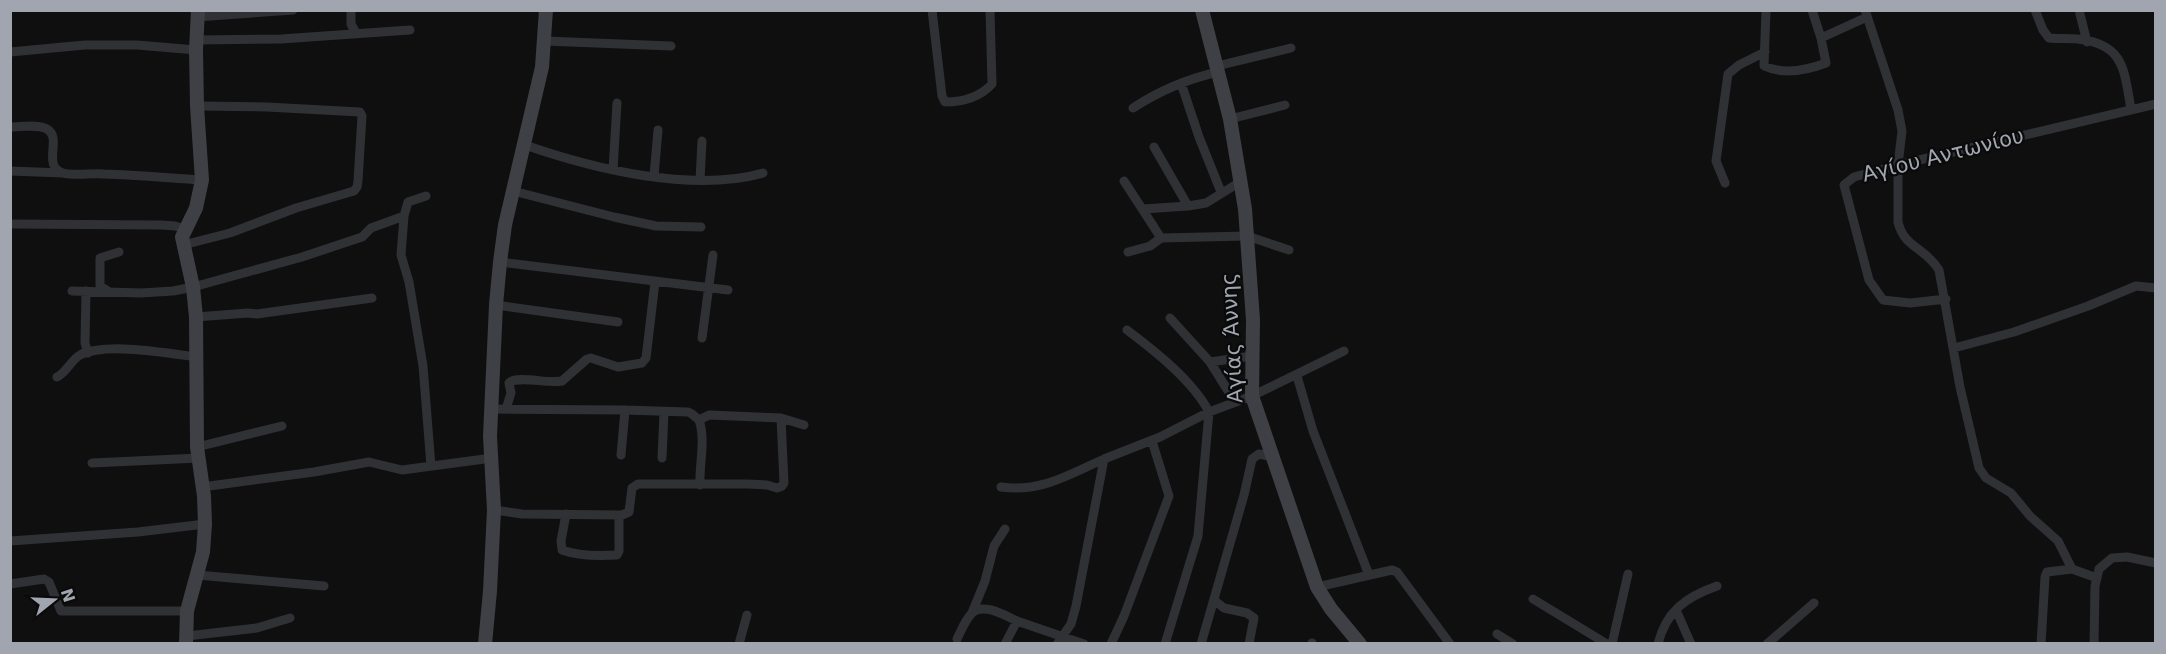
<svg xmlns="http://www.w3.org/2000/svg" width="2166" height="654" viewBox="0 0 2166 654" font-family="'DejaVu Sans',sans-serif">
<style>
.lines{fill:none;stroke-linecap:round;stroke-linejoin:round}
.street{stroke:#303135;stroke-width:9}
.secondary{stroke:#3e4045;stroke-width:14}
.labels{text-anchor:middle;stroke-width:4.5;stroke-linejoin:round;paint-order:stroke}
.street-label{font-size:21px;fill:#a1a5b0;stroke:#0a0a0b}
</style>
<rect width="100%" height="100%" fill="#0f0f10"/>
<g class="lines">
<path class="street" d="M351 10V24L356 33
M932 10 942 96 945 102C963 102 980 97 992 84L990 10
M1766 10 1764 66C1784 75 1805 71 1826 63L1821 38 1867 17
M1812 10 1821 38
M1865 10 1898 110 1902 131 1898 165V222C1904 248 1925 247 1939 270L1960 387 1979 468 1986 478 2011 493 2030 516 2058 541 2072 569 2097 578
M2035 10 2043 30 2049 38C2059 39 2068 38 2078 39 2125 44 2124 71 2131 109
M2079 10 2087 42
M197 17 293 10
M196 40 281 39 410 30
M545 41 671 46
M10 52 85 45H137L196 50
M1217 66 1291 48
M1181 83 1199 137 1221 192
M1133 108C1159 91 1187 79 1218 72
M1230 119 1285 105
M10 127C21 127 38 124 47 129 63 138 41 166 63 173 72 176 93 173 104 174 137 175 169 178 202 180
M525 145C594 169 692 193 763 173
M1154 147 1188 206
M613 170 617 103
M10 171 63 173
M654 176 658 130
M700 180 702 141
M1124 181 1161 238 1247 236 1289 250
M1725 183 1716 161 1728 74 1739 65 1765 52
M513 191 614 217 656 226 701 227
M1143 209 1188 206 1206 203 1240 182
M404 216 401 255 409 282 423 366 431 466
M10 224 161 225 175 226 185 229
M183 245 230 233 296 208 354 191 357 187 358 181 362 116 360 112 267 107 197 106
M1128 252 1150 246 1161 238
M500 262 728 290
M72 291 141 293 173 291 193 287 302 257 362 237 371 228 404 216 408 202 426 196
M86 291 85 343 88 353
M108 291 100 286V258L119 252
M1946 299 1910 303 1883 300 1869 280 1844 185 1854 177 1898 165 2156 104
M496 305 618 322
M196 317 248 313 257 314 372 298
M1170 318 1210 362 1235 402
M702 338 713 255
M1954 348 2014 332 2088 306 2136 286 2156 288
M1210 362 1252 356
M1297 376 1313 431 1369 575
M57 377C67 372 70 361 80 355 106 342 167 353 197 357
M491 409 625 410 688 412 692 414 699 420 709 415 781 418 804 425
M506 409 511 393 509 383C517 375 548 384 562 381L587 359 591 358 618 367 642 363 646 358 655 282
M699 420C706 440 699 464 700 485
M197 447 282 426
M621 455 625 410
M662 458 664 412
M92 463 199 458
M202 487 314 472 369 462 402 470 492 458
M1001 487C1040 493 1070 474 1104 459
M494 510 522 514 622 515 629 512 632 488 638 484H748L767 485 777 488 782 486 784 483 781 418
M566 514 561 541 562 550C578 556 600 556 617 555L619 551V515
M10 541 138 532 205 524
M197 575 324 586
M10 584 44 579 49 582 61 611H187
M1317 587 1392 570 1397 572 1450 644
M1533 599 1607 644
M1214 600 1224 608 1247 613 1254 618 1249 644
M1676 610 1691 644
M972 613 985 581 994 546 1005 529
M1497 634 1513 644
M187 636 257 628 290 618
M957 639C961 631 965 620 972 613 983 602 1006 616 1017 621
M1312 643V644
M739 644 747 615
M1005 644 1017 621 1084 644
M1057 644 1071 624 1076 606 1104 459 1160 437 1209 412C1193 381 1155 351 1127 330
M1111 644 1124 616 1169 496 1152 441
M1165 644 1198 536 1209 412 1252 396 1344 351
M1201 644 1244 495 1252 459 1259 454 1273 457
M1612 644 1628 574
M1658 644C1666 611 1686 597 1717 586
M1767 644 1814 603
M2041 644 2045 577 2047 572 2072 569
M2094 644 2095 586 2099 569 2112 558 2127 557 2156 563"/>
<path class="secondary" d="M1202 10 1230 119 1245 209 1253 320 1252 396 1317 587 1331 609 1360 644
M186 644 187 611 203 552 205 524 204 496 197 447 196 317 193 287 182 237 196 208 202 180 197 106 196 50 198 10
M485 644 490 591 494 510 490 436 496 305 500 262 505 225 542 67 546 10"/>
</g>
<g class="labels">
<g class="street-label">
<text transform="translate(1943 155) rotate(-14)" y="7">Αγίου Αντωνίου</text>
<text transform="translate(1232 338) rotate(-93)" y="7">Αγίας Άννης</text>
</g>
</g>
<rect width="2166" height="654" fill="none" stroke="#a1a5b0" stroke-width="24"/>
<g transform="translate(54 600) rotate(72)" stroke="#0a0a0b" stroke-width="4.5" paint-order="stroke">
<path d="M0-4.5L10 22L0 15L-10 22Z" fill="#a1a5b0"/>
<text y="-9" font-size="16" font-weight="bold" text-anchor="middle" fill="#a1a5b0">N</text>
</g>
</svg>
